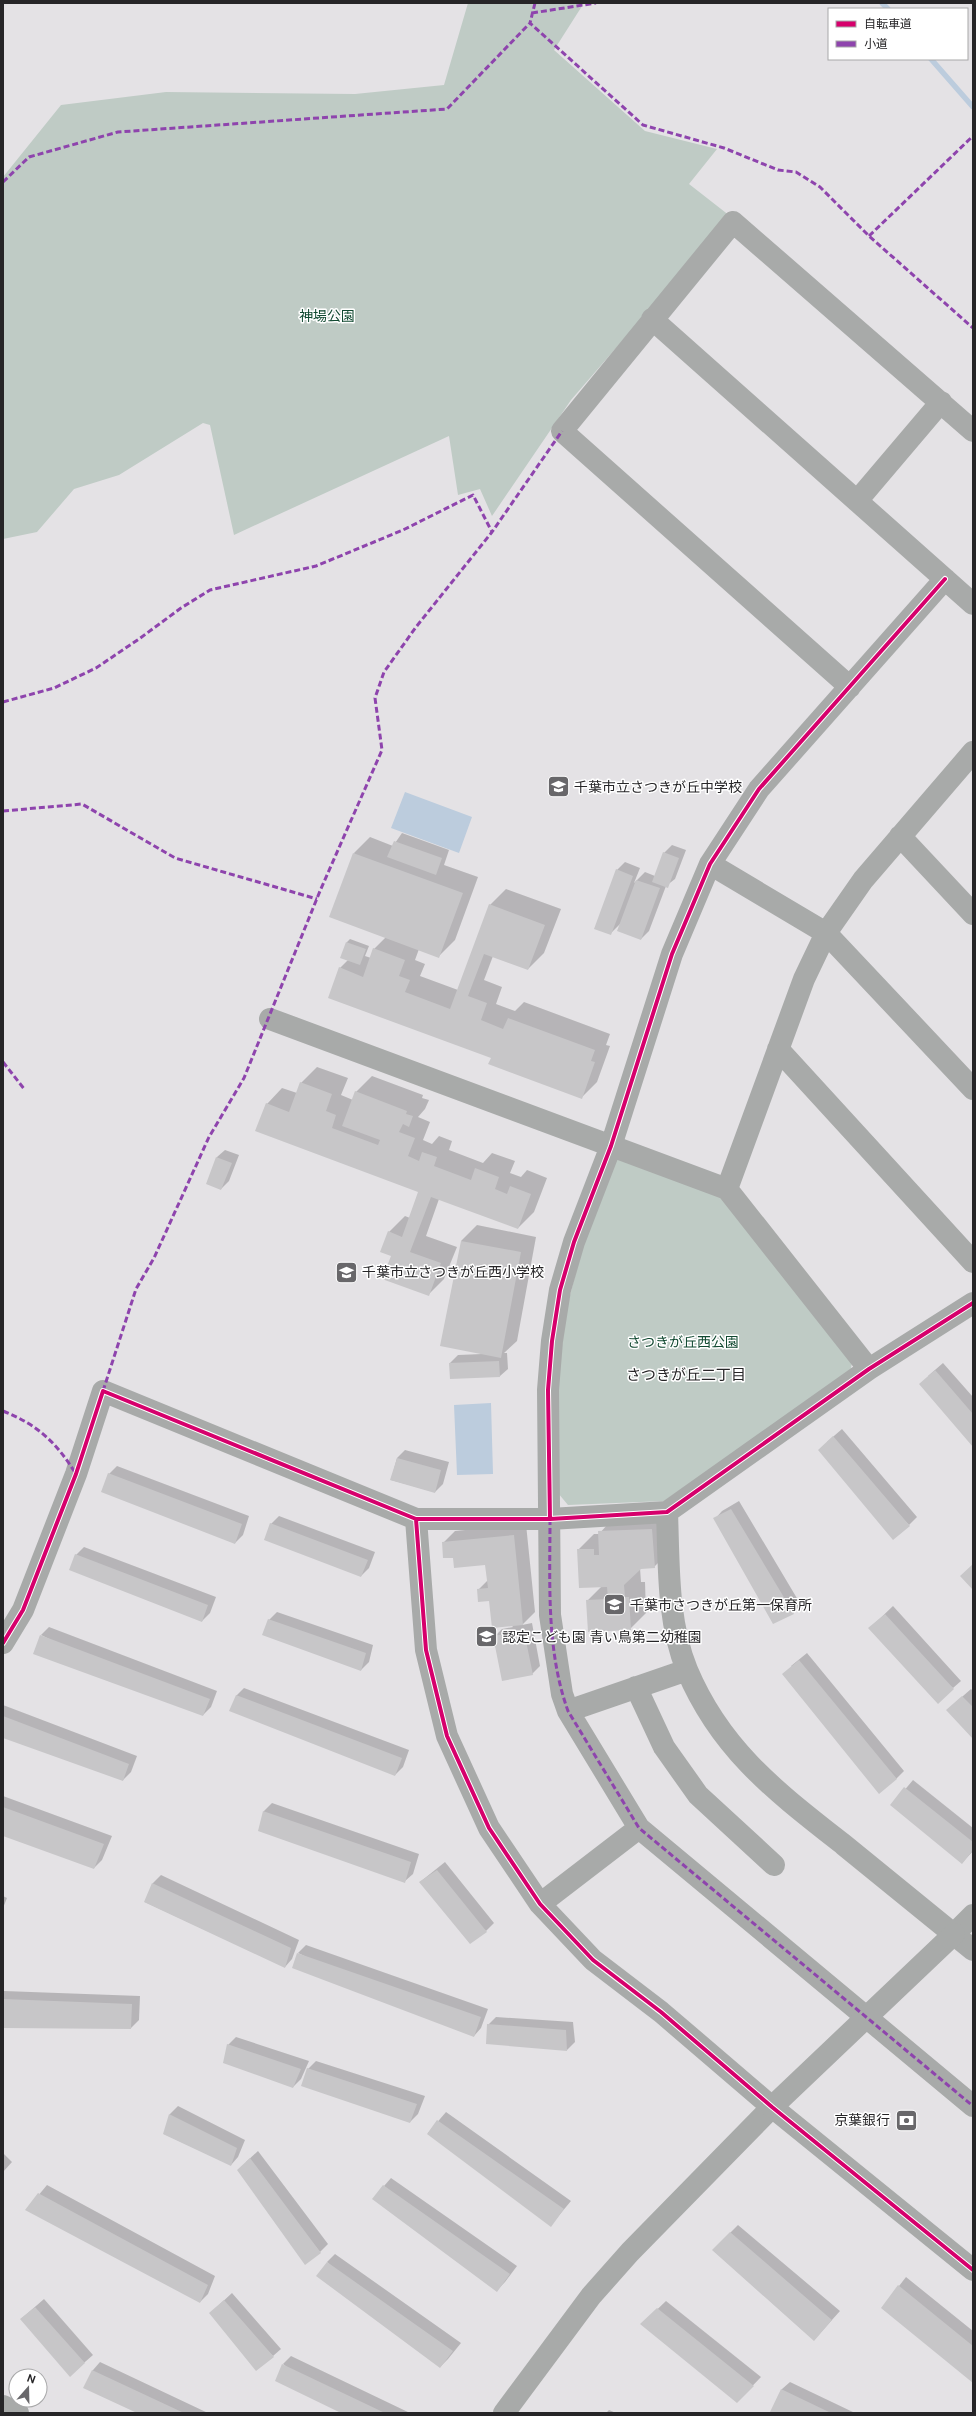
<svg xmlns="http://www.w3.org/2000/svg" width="976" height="2416" viewBox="0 0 976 2416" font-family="'DM Sans','Noto Sans JP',sans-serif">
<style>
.green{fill:#bfcbc5}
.water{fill:#bcccdd}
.shadow{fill:#0003}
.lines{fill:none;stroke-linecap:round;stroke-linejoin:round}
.stream{stroke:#bcccdd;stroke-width:5.5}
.building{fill:#c7c6c8}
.minor{stroke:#a8aaa9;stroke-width:22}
.minor-bridge{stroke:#a8aaa9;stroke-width:22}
.quiet{stroke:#8e44ad;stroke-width:3;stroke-dasharray:6 3;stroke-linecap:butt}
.cycleway-casing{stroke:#fff;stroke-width:6}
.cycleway{stroke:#d6006c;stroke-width:4}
.labels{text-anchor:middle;stroke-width:3;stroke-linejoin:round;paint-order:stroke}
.park-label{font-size:14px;fill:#114931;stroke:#fff}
.poi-label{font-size:14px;fill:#262527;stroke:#fff;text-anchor:start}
.neighbourhood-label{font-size:15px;fill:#262527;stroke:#fff}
</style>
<rect width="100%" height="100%" fill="#e4e2e5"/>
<path class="green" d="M468 3H584L554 50 645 131 717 149 689 184 730 216 571 400 492 516 480 489 458 495 449 436 234 535 210 425 203 423 119 475 74 489 37 532 3 539V177L61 105 166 92 355 94 444 85Z
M622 1156 720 1194 852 1363 850 1373 664 1501 568 1505 558 1493 557 1409 561 1352 568 1303 582 1249 614 1159Z"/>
<path class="water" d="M405 792 472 817 459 853 391 828Z
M491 1403 493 1474 457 1475 454 1405Z"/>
<path class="shadow" d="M402 833 449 850 444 865 478 877 455 940 439 956 419 949 415 960 425 964 420 976 458 990 490 905 506 889 561 909 544 953 528 969 493 956 484 980 502 987 496 1004 515 1011 524 1002 610 1034 606 1045 610 1046 597 1082 582 1097 492 1057 340 968 348 960 347 942 350 939 369 946 365 956 371 958 374 949 386 937 354 853 370 837 393 846Z
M672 845 686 850 675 879 666 886 649 931 641 939 621 923 610 934 617 870 625 862 640 868 634 883 645 872 655 876 664 853Z
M317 1067 348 1078 341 1095 353 1100 356 1092 372 1076 423 1095 422 1098 429 1100 425 1109 418 1117 430 1122 423 1140 432 1144 439 1136 452 1141 449 1150 483 1163 492 1153 515 1161 510 1173 521 1177 527 1170 547 1178 534 1212 518 1228 439 1199 426 1236 457 1247 444 1279 428 1295 392 1255 389 1232 405 1216 410 1218 419 1191 267 1104 282 1088 297 1093 301 1083Z
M225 1150 239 1155 229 1181 221 1189 217 1157Z
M477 1225 536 1237 517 1341 504 1353H507L508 1369 500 1376 451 1378 450 1363 458 1355 482 1354 461 1241Z
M943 1363 973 1397V1445L928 1376Z
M842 1429 917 1517 909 1525 827 1442Z
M405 1450 449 1462 443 1484 435 1492 391 1480 397 1458Z
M117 1466 249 1516 243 1535 235 1543 109 1474Z
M739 1501 801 1605 793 1613 715 1519 722 1511Z
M668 1513 670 1551 654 1567 640 1568 641 1582H645L646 1613 630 1629 588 1600 602 1586 578 1550 594 1534H599L615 1516Z
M279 1516 375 1552 369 1568 361 1576 271 1524Z
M526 1524 535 1612 522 1625 532 1623 540 1666 532 1674 494 1637 502 1629 513 1627 490 1599 478 1590 488 1580 486 1564 454 1556 443 1543 455 1531Z
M84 1547 216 1597 210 1613 202 1621 76 1555Z
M893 1606 961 1681 953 1688 870 1628Z
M277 1612 373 1645 369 1662 361 1670 269 1620Z
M49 1627 217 1691 211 1707 203 1715 41 1635Z
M807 1653 904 1771 896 1779 791 1666Z
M244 1688 409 1750 403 1767 395 1775 236 1696Z
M971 1689 973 1691V1738L955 1703Z
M3 1705 137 1756 131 1772 123 1780 3 1737Z
M913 1780 973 1828V1851L962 1863 892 1805Z
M3 1796 112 1836 102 1860 94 1868 3 1834Z
M272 1803 419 1854 413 1874 405 1881 259 1830 264 1811Z
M445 1862 494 1923 486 1931 420 1882Z
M161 1875 299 1940 292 1959 285 1967 145 1902 153 1883Z
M3 1896 7 1898 3 1908Z
M306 1945 488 2009 481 2028 474 2036 298 1953Z
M4 1991 140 1996 139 2020 131 2028 3 2027Z
M496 2017 573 2022 575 2042 567 2050 488 2025Z
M236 2037 309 2061 301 2079 293 2087 228 2045Z
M316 2061 425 2096 418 2114 410 2122 308 2069Z
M178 2106 245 2140 238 2157 231 2165 164 2134 170 2114Z
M446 2112 571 2201 551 2225 428 2133Z
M258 2151 328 2244 320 2252 246 2162Z
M3 2153 12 2162 3 2172Z
M391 2178 517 2266 505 2282 497 2290 384 2186Z
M47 2185 215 2276 208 2294 200 2302 27 2209Z
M738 2225 840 2311 814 2340 713 2250Z
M335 2254 461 2343 448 2359 440 2367 327 2262Z
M906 2277 973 2331V2381L882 2308Z
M232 2293 281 2349 273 2356 219 2305Z
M44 2299 93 2355 70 2375 21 2319Z
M666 2301 761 2377 737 2402 642 2324Z
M291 2356 410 2413H343L283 2364Z
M100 2362 208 2413H139L85 2387 93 2370Z
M790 2382 855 2413 771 2412 782 2389Z
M609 2410 616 2413H606Z"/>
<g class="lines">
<path class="stream" d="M882 3 888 9
M931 59 973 107"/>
</g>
<path class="building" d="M394 841 442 858 436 875 387 857Z
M663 852 679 858 668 888 652 882Z
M353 853 463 893 439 958 329 917Z
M616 869 633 876 611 935 594 929Z
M636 880 660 888 641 940 617 931Z
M489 904 545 925 528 970 484 954 468 996 487 1003 481 1020 503 1029 508 1018 595 1050 591 1061 595 1062 582 1099 488 1064 491 1058 328 998 339 967 363 977 373 948 405 960 399 976 410 980 405 992 450 1009Z
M346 942 366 949 360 965 340 958Z
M300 1082 332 1094 326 1111 336 1115 332 1128 378 1145 380 1140 342 1126 355 1091 407 1111 406 1114 413 1116 409 1127 403 1124 399 1132 415 1138 408 1156 419 1161 422 1152 437 1157 434 1166 471 1180 475 1168 499 1177 495 1189 507 1194 510 1186 531 1194 518 1229 431 1197 410 1252 441 1263 429 1296 382 1279 391 1256 380 1252 388 1231 402 1237 418 1192 255 1131 266 1103 289 1112Z
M216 1157 232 1163 221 1190 206 1184Z
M461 1241 521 1252 501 1358 440 1346Z
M499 1361 500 1377 450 1379 449 1363Z
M935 1370 973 1414V1447L919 1384Z
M833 1436 910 1526 893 1540 818 1450Z
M397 1458 441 1470 435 1493 390 1480Z
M108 1473 242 1524 235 1544 101 1492Z
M731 1509 794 1614 773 1624 713 1518Z
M270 1523 368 1560 361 1577 264 1540Z
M652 1529 655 1568 641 1569 624 1585 625 1597H629L631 1630 588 1632 586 1600 608 1599 607 1587 579 1588 577 1549H594V1555H599L598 1531Z
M514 1535 523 1625 492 1628 489 1601 478 1602 477 1589 488 1588 485 1565 454 1568 453 1558H443L442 1542Z
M75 1554 208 1605 202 1622 69 1570Z
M973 1564V1590L960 1576Z
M885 1614 954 1689 938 1704 868 1628Z
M268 1619 366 1653 361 1671 262 1635Z
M524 1631 533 1675 502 1681 493 1636Z
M40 1635 210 1699 203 1716 33 1654Z
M799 1660 897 1779 879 1794 782 1674Z
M236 1695 402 1758 395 1776 229 1711Z
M962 1696 973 1707V1739L946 1710Z
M3 1716 129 1764 123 1781 3 1738Z
M904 1787 973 1842V1850L962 1864 890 1805Z
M3 1807 104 1844 94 1869 3 1836Z
M263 1811 411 1862 405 1883 258 1831Z
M437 1870 487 1932 470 1944 419 1882Z
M152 1883 291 1948 285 1968 144 1902Z
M297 1953 481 2017 474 2037 292 1968Z
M3 1999 132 2004 131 2029 3 2028Z
M487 2024 566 2030 567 2051 486 2044Z
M227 2044 301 2069 293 2088 223 2063Z
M307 2068 417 2104 410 2123 301 2086Z
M169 2114 237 2148 231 2166 163 2134Z
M437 2120 564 2209 551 2227 427 2134Z
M250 2158 321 2253 305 2265 237 2170Z
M383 2185 510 2274 497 2292 372 2199Z
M38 2193 208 2285 200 2303 25 2210Z
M730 2232 832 2320 814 2341 712 2250Z
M327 2262 453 2351 440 2368 316 2276Z
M898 2285 973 2346V2383L881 2308Z
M224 2300 274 2357 256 2371 209 2313Z
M35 2307 85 2363 70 2377 20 2319Z
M657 2308 754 2386 737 2403 640 2324Z
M282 2364 385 2413H341L275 2381Z
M92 2370 184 2413H137L83 2388Z
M781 2389 831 2413 770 2412Z"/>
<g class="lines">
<path class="minor" d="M652 319 973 604
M857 501 941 402
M945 579 759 789 710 864 672 954 611 1146 574 1242 560 1290 552 1341 548 1390 550 1615 562 1694 568 1711 639 1828 973 2106
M850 687 562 431 733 222 973 431
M900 836 973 914
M710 864 826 933 973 1089
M270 1019 727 1189 869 1369
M778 1049 973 1262
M727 1189 804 979 826 933 863 880 973 752
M667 1512C669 1565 667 1621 687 1670 721 1751 778 1793 844 1845 887 1880 930 1915 973 1950
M416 1519 426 1650 447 1736 489 1828 540 1904 593 1960 661 2012 772 2107 973 2270
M3 1643 23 1610 76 1474 103 1391 416 1519H550L667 1512 869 1369 973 1303
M636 1687 664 1747 698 1795 774 1865
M568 1711 687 1670
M540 1904 639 1828
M954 1934 973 1915
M3 2406 18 2413
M504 2413 591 2296 630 2252 772 2107"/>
<path class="minor-bridge" d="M772 2107 954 1934"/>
<path class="quiet" d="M535 3 530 23 643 125 724 148 778 170 796 172 820 187 869 236 973 328
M532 13 596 3
M3 182 29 157 118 132 447 109 530 23
M869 236 973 136
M3 702 54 688 96 668 139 639 181 608 210 590 316 566 403 530 473 495 492 532
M3 811 82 804 175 858 317 899
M3 1062 25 1090
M103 1391 136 1289 154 1258 209 1137 244 1078 320 891 382 750 375 698 384 672 416 627 492 532 562 431
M3 1411C38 1425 56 1442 76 1474
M550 1519C550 1583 546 1650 568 1711L639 1828 973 2106"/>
<defs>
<path id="cycleway" d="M416 1519 426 1650 447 1736 489 1828 540 1904 593 1960 661 2012 772 2107 973 2270
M550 1519 548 1390 552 1341 560 1290 574 1242 611 1146 672 954 710 864 759 789 945 579
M3 1643 23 1610 76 1474 103 1391 416 1519H550L667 1512 869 1369 973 1303"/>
</defs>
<use href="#cycleway" class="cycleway-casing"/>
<use href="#cycleway" class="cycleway"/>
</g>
<defs>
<symbol id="school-square" viewBox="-11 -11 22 22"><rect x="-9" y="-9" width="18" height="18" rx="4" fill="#68676a" stroke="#fff"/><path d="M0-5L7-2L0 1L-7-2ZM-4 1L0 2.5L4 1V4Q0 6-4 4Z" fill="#fff"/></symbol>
<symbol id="bank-square" viewBox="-11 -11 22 22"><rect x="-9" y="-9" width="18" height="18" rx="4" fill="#68676a" stroke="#fff"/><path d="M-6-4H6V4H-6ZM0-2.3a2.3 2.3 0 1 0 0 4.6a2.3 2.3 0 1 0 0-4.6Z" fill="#fff"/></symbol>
</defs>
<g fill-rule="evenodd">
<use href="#school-square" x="546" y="774" width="25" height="25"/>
<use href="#school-square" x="334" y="1260" width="25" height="25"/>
<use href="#school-square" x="602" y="1592" width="25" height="25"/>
<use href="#school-square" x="474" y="1624" width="25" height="25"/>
<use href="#bank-square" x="894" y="2108" width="25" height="25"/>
</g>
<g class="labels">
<g class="park-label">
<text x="327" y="321">神場公園</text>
<text x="683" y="1347">さつきが丘西公園</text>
</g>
<g class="poi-label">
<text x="574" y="792">千葉市立さつきが丘中学校</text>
<text x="362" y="1277">千葉市立さつきが丘西小学校</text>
<text x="630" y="1610">千葉市さつきが丘第一保育所</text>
<text x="502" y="1642">認定こども園 青い鳥第二幼稚園</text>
<text x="890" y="2125" text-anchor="end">京葉銀行</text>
</g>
<g class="neighbourhood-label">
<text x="686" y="1380">さつきが丘二丁目</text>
</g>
</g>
<rect width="976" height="2416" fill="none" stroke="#262527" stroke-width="8"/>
<rect x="828" y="8" width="140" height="52" fill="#ffffff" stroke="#a8a8a9"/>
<rect x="836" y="21" width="20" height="6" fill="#d6006c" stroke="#a8a8a9"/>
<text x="864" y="28" font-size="12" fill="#262527">自転車道</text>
<rect x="836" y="41" width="20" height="6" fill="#8e44ad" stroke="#a8a8a9"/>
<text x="864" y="48" font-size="12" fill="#262527">小道</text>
<g transform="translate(28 2388) rotate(20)"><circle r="19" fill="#ffffff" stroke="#a8a8a9"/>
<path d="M0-3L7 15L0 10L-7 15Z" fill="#68676a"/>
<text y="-6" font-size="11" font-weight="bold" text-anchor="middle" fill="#262527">N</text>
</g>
</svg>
